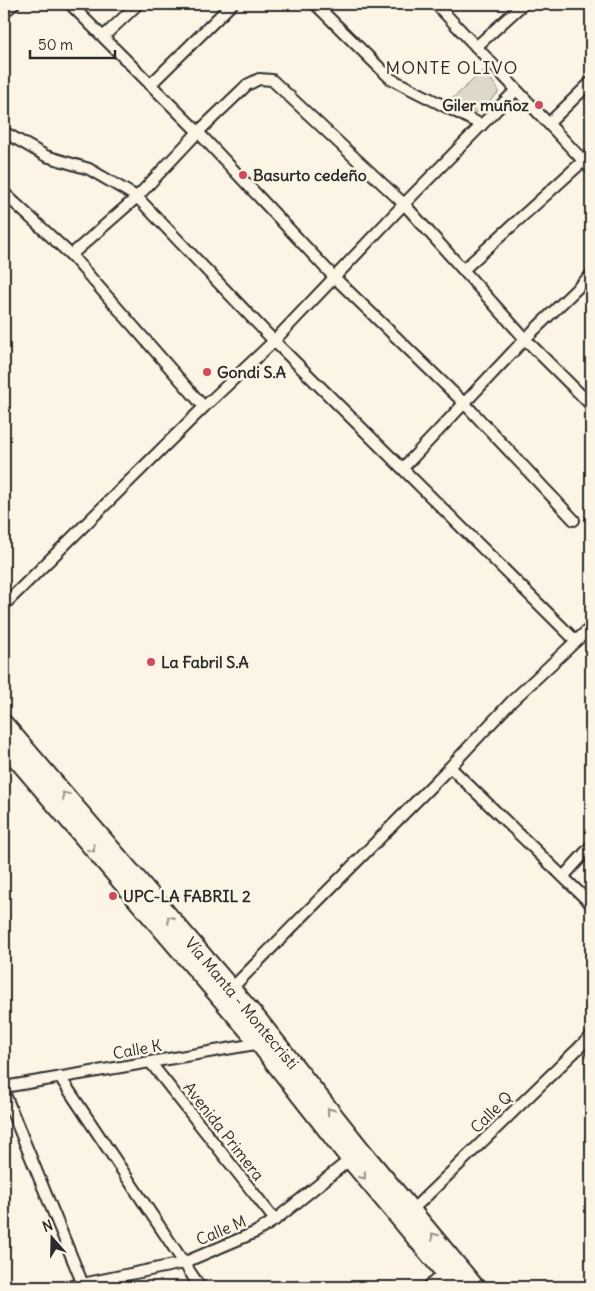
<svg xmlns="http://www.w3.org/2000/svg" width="595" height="1291" viewBox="0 0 595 1291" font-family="Delius,sans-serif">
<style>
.green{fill:#ded8ca;stroke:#84827a}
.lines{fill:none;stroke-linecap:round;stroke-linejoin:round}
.street-casing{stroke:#2b2b2b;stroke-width:14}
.primary-casing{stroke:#2b2b2b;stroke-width:20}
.street{stroke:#fcf5e5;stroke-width:10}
.primary{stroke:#fcf5e5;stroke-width:16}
.oneway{stroke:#949088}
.poi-dot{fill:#d1495b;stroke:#fcf5e5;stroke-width:2}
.labels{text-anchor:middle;stroke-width:5;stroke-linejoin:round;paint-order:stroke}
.poi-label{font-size:16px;font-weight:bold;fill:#2b2b2b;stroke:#fcf5e5;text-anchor:start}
.street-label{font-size:16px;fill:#2b2b2b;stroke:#fcf5e5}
.neighbourhood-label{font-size:18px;letter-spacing:1px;fill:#2b2b2b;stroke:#fcf5e5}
</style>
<rect width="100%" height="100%" fill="#fcf5e5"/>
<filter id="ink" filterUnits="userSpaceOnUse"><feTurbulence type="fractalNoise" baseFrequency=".02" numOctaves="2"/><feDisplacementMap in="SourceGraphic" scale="10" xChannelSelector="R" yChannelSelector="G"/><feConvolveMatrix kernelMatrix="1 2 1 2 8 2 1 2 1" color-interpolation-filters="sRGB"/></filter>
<g filter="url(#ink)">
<path class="green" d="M484 70 498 89V93L477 113 452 99Z"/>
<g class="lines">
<defs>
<path id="street" d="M70 4 198 132 334 277 465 404 574 520
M315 4 391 79 482 125
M436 4 591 169
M4 12 14 4
M103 37 138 4
M476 47 523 4
M151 84 232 4
M549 123 591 82
M4 132 46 156 89 169 137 197 274 341 576 641
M4 193 71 255 137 197 198 132 247 85 259 79 272 80 404 204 525 339 591 405
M71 255 204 407
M463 270 591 154
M403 468 525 339 591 275
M4 605 204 407 274 341 404 204 516 90
M450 767 591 904
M563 877 591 846
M229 991 450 767 512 701 591 627
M150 1062 275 1220
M60 1077 200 1287
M4 1087 262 1043
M4 1092 84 1287
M409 1213 591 1036
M68 1287 183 1263 256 1232 275 1220 353 1157
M428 1287 447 1270"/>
<path id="primary" d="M4 723 259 1020 362 1150 476 1287
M4 745 259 1044 350 1160 456 1287"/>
</defs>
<use href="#street" class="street-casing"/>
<use href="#primary" class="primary-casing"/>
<use href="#street" class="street"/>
<use href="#primary" class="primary"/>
</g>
<defs><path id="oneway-chevron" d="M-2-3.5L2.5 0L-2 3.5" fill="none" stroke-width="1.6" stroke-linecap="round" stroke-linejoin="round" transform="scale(1.25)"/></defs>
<g class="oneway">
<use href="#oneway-chevron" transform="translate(65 795) rotate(-130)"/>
<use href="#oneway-chevron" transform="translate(92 849) rotate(50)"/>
<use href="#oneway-chevron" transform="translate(170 919) rotate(-131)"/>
<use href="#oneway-chevron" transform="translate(330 1111) rotate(-128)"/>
<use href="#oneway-chevron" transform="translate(363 1176) rotate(51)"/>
<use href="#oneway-chevron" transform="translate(434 1236) rotate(-129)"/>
</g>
</g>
<g class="poi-dot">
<circle cx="539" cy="105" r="5"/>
<circle cx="243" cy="175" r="5"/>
<circle cx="207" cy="372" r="5"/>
<circle cx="151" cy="662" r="5"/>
<circle cx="113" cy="896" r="5"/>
</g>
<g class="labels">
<g class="poi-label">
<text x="529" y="111" text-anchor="end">Giler muñoz</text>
<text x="253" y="181">Basurto cedeño</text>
<text x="217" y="378">Gondi S.A</text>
<text x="161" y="668">La Fabril S.A</text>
<text x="123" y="902">UPC-LA FABRIL 2</text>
</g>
<g class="street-label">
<text transform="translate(242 1003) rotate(50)" y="6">Vía Manta - Montecristi</text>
<text transform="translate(137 1049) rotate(-10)" y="6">Calle K</text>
<text transform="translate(491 1112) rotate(-45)" y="6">Calle Q</text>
<text transform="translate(224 1131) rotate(52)" y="6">Avenida Primera</text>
<text transform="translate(221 1230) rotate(-23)" y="6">Calle M</text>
</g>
<g class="neighbourhood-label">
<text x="452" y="74">MONTE OLIVO</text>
</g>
</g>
<rect width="595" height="1291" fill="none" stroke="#fcf5e5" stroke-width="20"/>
<rect x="10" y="10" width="575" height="1271" fill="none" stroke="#2b2b2b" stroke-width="2" filter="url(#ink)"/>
<g transform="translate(52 1238) rotate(340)" stroke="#fcf5e5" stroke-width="4" paint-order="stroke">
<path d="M0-4L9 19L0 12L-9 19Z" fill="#2b2b2b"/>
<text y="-8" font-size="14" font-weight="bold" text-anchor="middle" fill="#2b2b2b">N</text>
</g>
<path d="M30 50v8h85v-8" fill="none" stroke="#2b2b2b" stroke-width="2.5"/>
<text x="38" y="50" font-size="15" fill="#2b2b2b" stroke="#fcf5e5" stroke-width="4" paint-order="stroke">50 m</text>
</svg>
